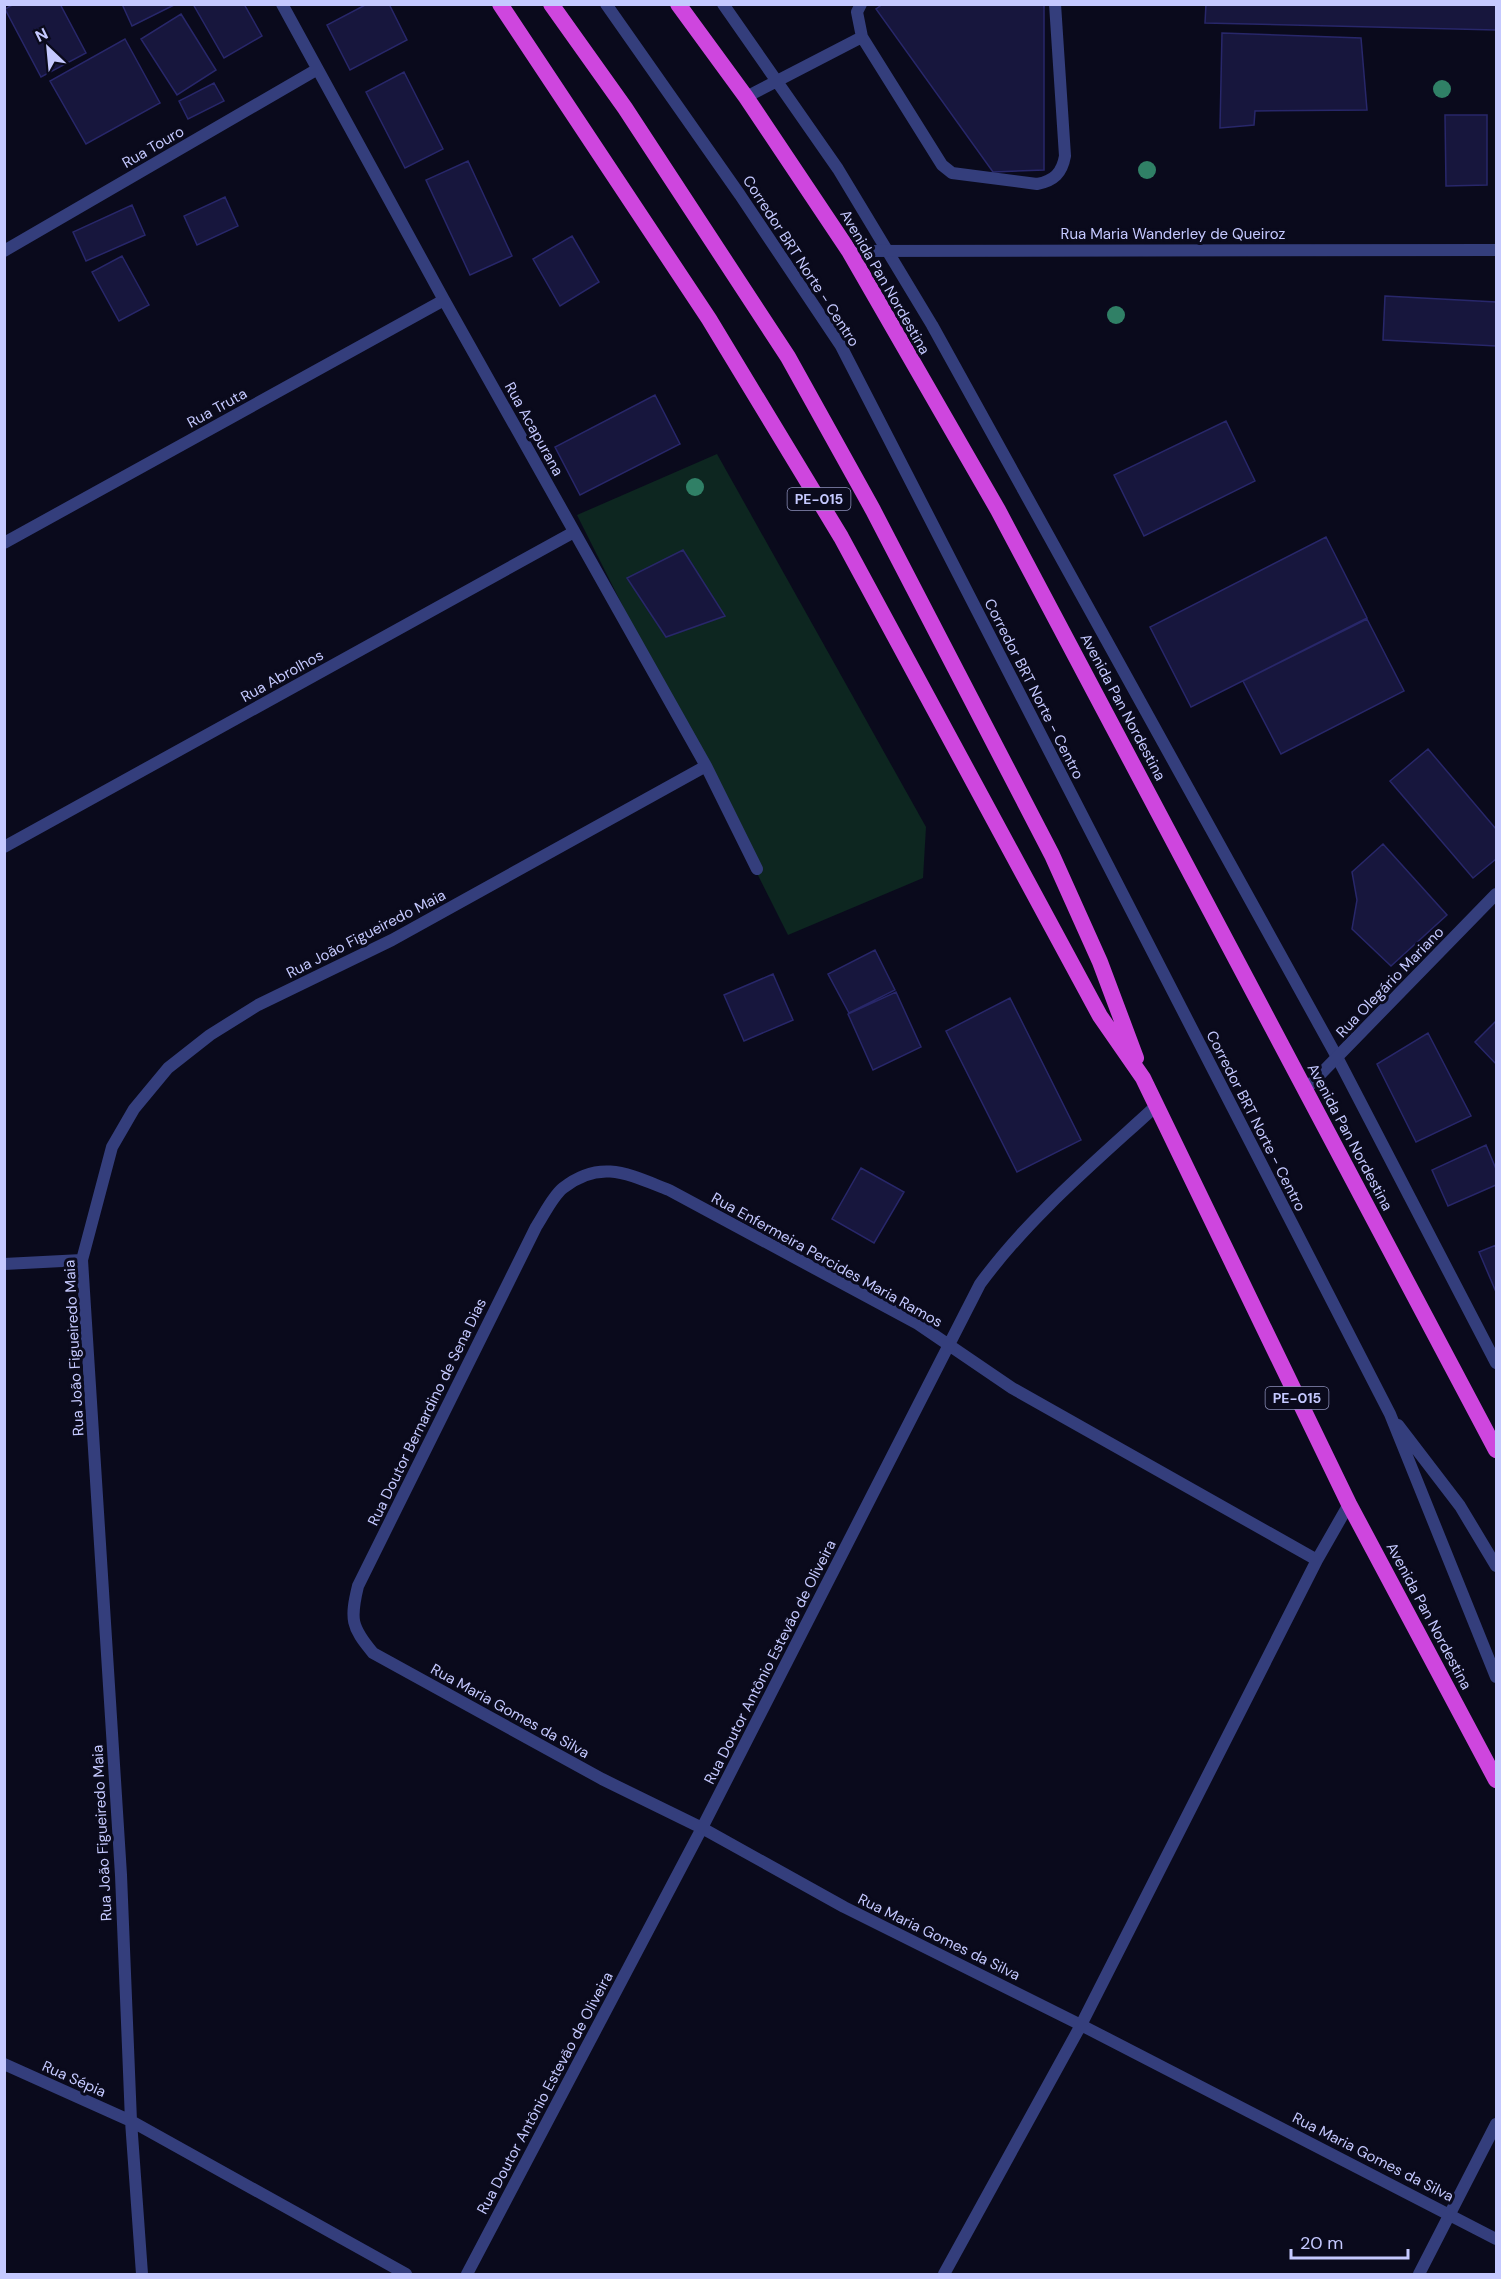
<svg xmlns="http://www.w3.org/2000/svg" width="1501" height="2279" viewBox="0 0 1501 2279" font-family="'DM Sans',sans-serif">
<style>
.green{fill:#0d2620}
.building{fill:#17163d;stroke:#28276a;stroke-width:1.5}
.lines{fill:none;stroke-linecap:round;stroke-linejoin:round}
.service{stroke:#343e7c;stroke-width:12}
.minor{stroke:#343e7c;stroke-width:12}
.tertiary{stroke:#343e7c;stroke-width:12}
.trunk{stroke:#ce46de;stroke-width:16}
.tree{fill:#308066}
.labels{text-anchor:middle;stroke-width:6;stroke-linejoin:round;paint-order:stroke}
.shield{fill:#0a0a1c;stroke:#8d90bb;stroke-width:1.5}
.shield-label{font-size:14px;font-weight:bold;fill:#c5c9ff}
.street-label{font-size:15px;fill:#c5c9ff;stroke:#0a0a1c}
</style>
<rect width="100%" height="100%" fill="#0a0a1c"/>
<path class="green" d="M717 454 926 827 923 878 788 935 577 515Z"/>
<path class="building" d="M14 4H60L86 53 41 77 5 9Z
M122 4H176L132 26Z
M193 4H244L262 36 224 58Z
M367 4H389L407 40 350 70 327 25Z
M883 4H1044V170L993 172 876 9Z
M1206 4H1496V30L1205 23Z
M181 14 216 70 177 95 141 39Z
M1222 33 1361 38 1367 110 1255 111 1254 125 1220 128Z
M125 39 160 103 86 144 50 81Z
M404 72 443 149 405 168 366 92Z
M214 83 224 101 188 119 179 101Z
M1445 115H1487V185L1446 186Z
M468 161 512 256 470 275 426 180Z
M225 197 238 226 197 245 184 216Z
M132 205 145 235 86 261 73 232Z
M572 236 599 282 560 306 533 259Z
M122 256 149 305 119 321 92 272Z
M1385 296 1496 302V346L1383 340Z
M655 395 680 444 580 495 555 447Z
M1226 421 1255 481 1144 536 1114 475Z
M1326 537 1367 618 1191 707 1150 627Z
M683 550 725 616 666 637 627 578Z
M1367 619 1404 691 1281 754 1243 681Z
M1428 749 1496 829V859L1473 878 1390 781Z
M1383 844 1447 915 1391 966 1352 929 1357 900 1352 872Z
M875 950 895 990 849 1013 828 974Z
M773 974 793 1020 744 1041 724 995Z
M896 992 921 1047 873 1070 848 1014Z
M1010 998 1081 1140 1017 1172 946 1031Z
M1496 1021V1064L1475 1042Z
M1428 1033 1471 1116 1416 1142 1377 1064Z
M1486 1145 1496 1169V1185L1448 1206 1432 1170Z
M861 1168 904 1192 874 1243 832 1219Z
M1496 1245V1292L1479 1252Z"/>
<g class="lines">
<path class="service" d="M606 4 740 195 841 346 1390 1414 1496 1677
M723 4 838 169 932 325 1337 1057 1496 1363
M861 4 857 12 862 37
M746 97 862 37 942 165 952 173 1037 184C1054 181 1062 173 1065 156L1055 4
M1398 1425 1460 1506 1496 1566"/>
<path class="minor" d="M282 4 444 300 706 766 757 869
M4 251 316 70
M4 543 444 300
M4 847 574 532
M4 1264 82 1260
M1317 1560 1012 1388 918 1324 669 1190C630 1175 601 1158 563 1188 552 1197 544 1215 536 1227L358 1586C350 1619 351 1627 373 1653L602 1779 702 1828 844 1907 1081 2025 1496 2239
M4 2064 131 2121 142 2274
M406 2274 131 2121 121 1875 82 1260 112 1147 134 1109 168 1068 210 1035 258 1005 392 940 706 766
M467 2274 702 1828 980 1284C1029 1217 1095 1162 1156 1106
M944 2274 1081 2025 1317 1560 1349 1504
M1419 2274 1496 2124"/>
<path class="tertiary" d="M849 251 1496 250
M1305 1090 1496 894"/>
<path class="trunk" d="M500 4 709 319 841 537 1100 1016 1143 1078 1349 1504 1496 1780
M551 4 625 108 788 357 873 510 1052 855 1100 962 1136 1058
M678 4 746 97 849 251 998 510 1496 1450"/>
</g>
<g class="tree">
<circle cx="1442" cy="89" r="9"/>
<circle cx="1147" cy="170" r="9"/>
<circle cx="1116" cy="315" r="9"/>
<circle cx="695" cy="487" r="9"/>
</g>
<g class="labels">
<g class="shield">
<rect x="787.5" y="488" width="63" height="22" rx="4.5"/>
<rect x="1265.5" y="1387" width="63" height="22" rx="4.5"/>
</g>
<g class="shield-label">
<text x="819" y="504">PE-015</text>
<text x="1297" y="1403">PE-015</text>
</g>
<g class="street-label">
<text transform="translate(153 147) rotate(-30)" y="5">Rua Touro</text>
<text x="1173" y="239">Rua Maria Wanderley de Queiroz</text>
<text transform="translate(801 261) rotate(57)" y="5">Corredor BRT Norte - Centro</text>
<text transform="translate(885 282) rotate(60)" y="5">Avenida Pan Nordestina</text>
<text transform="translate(217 408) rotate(-29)" y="5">Rua Truta</text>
<text transform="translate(534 429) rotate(61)" y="5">Rua Acapurana</text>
<text transform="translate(282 676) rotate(-29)" y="5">Rua Abrolhos</text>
<text transform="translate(1034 689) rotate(63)" y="5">Corredor BRT Norte - Centro</text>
<text transform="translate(1123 707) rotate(62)" y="5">Avenida Pan Nordestina</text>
<text transform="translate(366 934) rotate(-27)" y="5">Rua João Figueiredo Maia</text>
<text transform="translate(1390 982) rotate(-46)" y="5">Rua Olegário Mariano</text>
<text transform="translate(1256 1121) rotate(63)" y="5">Corredor BRT Norte - Centro</text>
<text transform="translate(1350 1137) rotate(62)" y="5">Avenida Pan Nordestina</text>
<text transform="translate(827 1260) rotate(29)" y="5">Rua Enfermeira Percides Maria Ramos</text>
<text transform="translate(74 1348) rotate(-93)" y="5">Rua João Figueiredo Maia</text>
<text transform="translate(427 1412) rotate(-64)" y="5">Rua Doutor Bernardino de Sena Dias</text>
<text transform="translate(1429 1616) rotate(62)" y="5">Avenida Pan Nordestina</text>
<text transform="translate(770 1662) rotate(-63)" y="5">Rua Doutor Antônio Estevão de Oliveira</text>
<text transform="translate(510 1711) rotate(29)" y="5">Rua Maria Gomes da Silva</text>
<text transform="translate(102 1833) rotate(-93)" y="5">Rua João Figueiredo Maia</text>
<text transform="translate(939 1937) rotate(26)" y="5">Rua Maria Gomes da Silva</text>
<text transform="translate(74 2079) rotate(24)" y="5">Rua Sépia</text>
<text transform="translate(545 2093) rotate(-62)" y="5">Rua Doutor Antônio Estevão de Oliveira</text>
<text transform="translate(1373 2157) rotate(27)" y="5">Rua Maria Gomes da Silva</text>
</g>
</g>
<rect width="1501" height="2279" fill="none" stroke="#c5c9ff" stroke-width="12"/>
<g transform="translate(48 48) rotate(334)" stroke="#0a0a1c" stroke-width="4.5" paint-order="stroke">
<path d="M0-4.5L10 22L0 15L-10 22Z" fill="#c5c9ff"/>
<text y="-9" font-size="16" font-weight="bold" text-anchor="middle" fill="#c5c9ff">N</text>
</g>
<path d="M1291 2249v9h117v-9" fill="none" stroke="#c5c9ff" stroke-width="3"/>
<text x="1300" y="2249" font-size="18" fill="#c5c9ff" stroke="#0a0a1c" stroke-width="4.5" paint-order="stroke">20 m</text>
</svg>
